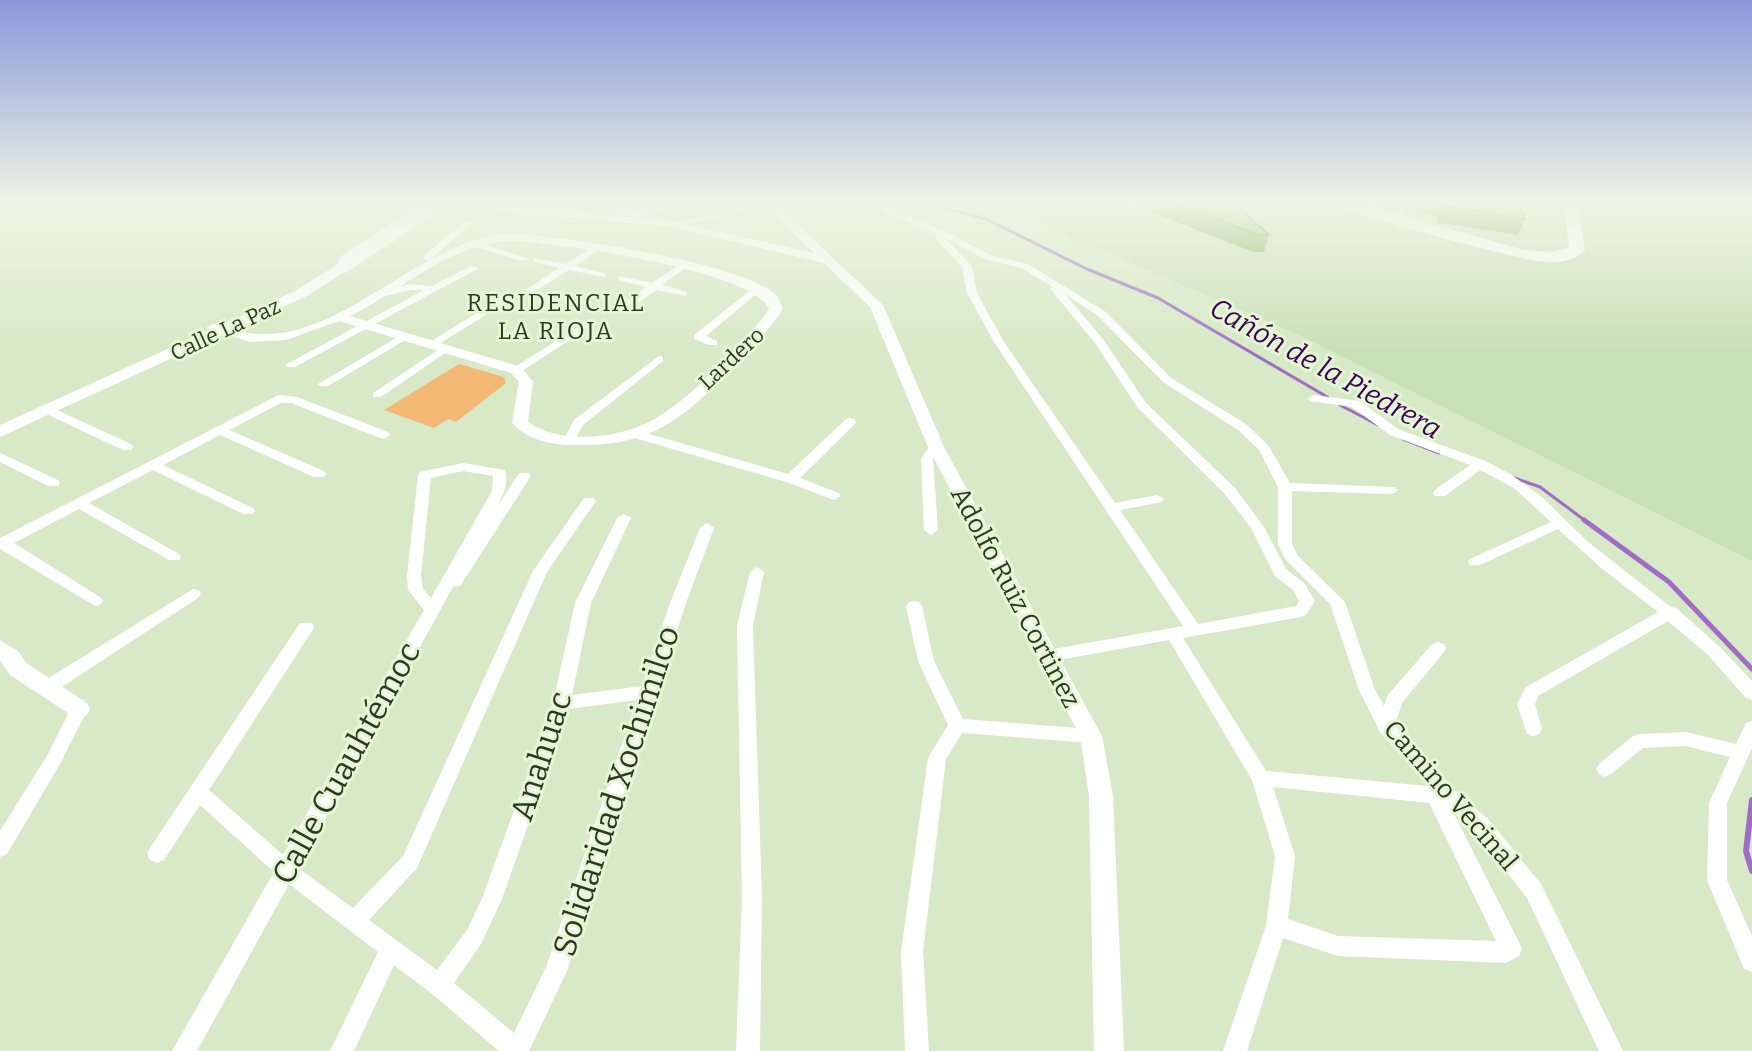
<svg xmlns="http://www.w3.org/2000/svg" width="1752" height="1051" viewBox="0 0 1752 1051" font-family="Bitter,serif">
<style>
.built{fill:#cae0b7}
.green{fill:#f3b974}
.lines{fill:none;stroke-linecap:round;stroke-linejoin:round}
.stream-far2{stroke:#a16cc6;stroke-width:3}
.stream-far1{stroke:#a16cc6;stroke-width:5}
.stream{stroke:#a16cc6;stroke-width:6}
.minor{fill:#fff;fill-rule:evenodd}
.tertiary{fill:#fff;fill-rule:evenodd}
.secondary{fill:#fff;fill-rule:evenodd}
.primary{fill:#fff;fill-rule:evenodd}
.trunk{fill:#fff;fill-rule:evenodd}
.wall{fill:#83ad55}
.building{fill:#98c963;stroke:#6a8d45;stroke-width:2}
.labels{text-anchor:middle;stroke-width:6;stroke-linejoin:round;paint-order:stroke}
.far-street-label{font-size:22px;fill:#2f3628;stroke:#e4f7d3}
.far-neighbourhood-label{font-size:24px;letter-spacing:2px;fill:#2f3628;stroke:#e4f7d3}
.street-label{font-size:26px;fill:#2f3628;stroke:#e4f7d3}
.water-label{font-size:28px;font-style:italic;fill:#3e035a;stroke:#e4f7d3}
.near-street-label{font-size:32px;fill:#2f3628;stroke:#e4f7d3}
</style>
<rect width="100%" height="100%" fill="#d7e9c6"/>
<path class="built" d="M992 203H1752V561L1301 336Z"/>
<path class="green" d="M459 364 504 377 506 383 456 422 448 419 434 428 384 410Z"/>
<g class="lines">
<path class="stream-far2" d="M927 203 986 219 1087 269 1158 298 1329 398
M1340 405 1378 425
M1403 439 1439 453
M1512 477 1540 487 1587 522"/>
<path class="stream-far1" d="M1584 520 1669 582 1752 669"/>
<path class="stream" d="M1752 800 1746 851 1752 871"/>
<path class="minor" d="M590 203H602L632 213 670 205 674 208 615 222 611 219 612 217 621 215Z
M759 203H773L676 227 672 224Z
M864 203H875L945 231 990 255 1028 264 1106 312 1171 378 1246 424 1268 445 1290 483 1395 487 1397 490 1395 493 1390 494 1292 491V544L1298 556 1345 602 1375 690 1384 706 1388 695 1432 644 1438 642 1444 644 1446 648 1444 652 1402 703 1395 725 1455 790 1490 821 1541 884 1623 1051H1599L1527 898 1476 833 1453 812 1519 942 1522 949 1519 956 1506 963 1338 956 1283 938 1247 1051H1223L1266 926 1275 856 1252 780 1169 640 1048 662 1042 660 1040 656 1042 652 1048 650 1183 626 994 342 967 293 962 267 936 239 935 237 938 235ZM945 238 984 259 1022 268 1053 287 1050 289 1052 291 1095 343 1138 408 1225 494 1251 528 1275 576 1293 590 1299 601 1296 606 1198 624 1120 510 1162 502 1164 499 1157 495 1115 503 1004 342 977 293 972 266ZM1064 293 1098 316 1163 382 1238 430 1259 450 1278 487V544L1285 559 1330 604 1359 690 1380 732 1428 786 1266 771 1183 638 1301 617 1306 615 1315 601 1304 583 1286 569 1264 527 1235 488 1146 403 1103 339ZM1273 787 1429 803 1496 941 1338 936 1288 919 1295 856Z
M466 221 473 223 433 257 438 260V264H432L424 259V255Z
M471 242H477L530 259 522 261 471 246Z
M594 246 602 248 575 266 605 273V277L569 270 534 292 526 290 559 268 534 262V258L566 264Z
M685 261 688 262V266L662 285 687 292V296L656 290 625 312H617V308L646 287 619 280V276L652 283Z
M471 266 479 268 295 367H287L285 365 424 290H410L377 298 373 297V293L410 284 432 286Z
M754 287 762 289 706 336 717 341V345H709L694 339V335Z
M498 300 502 301V305L434 347H426L425 345Z
M588 321 593 324 592 326 520 372 516 373 510 370Z
M403 334 408 337 407 339 328 386H320L318 384Z
M444 346 449 349 448 351 381 397H373V393Z
M659 356 663 357V361L583 425 574 442H566L564 439 574 420Z
M279 395 297 397 388 432 390 435 384 439 380 438 291 403H281L229 430 324 471 326 474 324 477H314L220 435 163 465 253 508 255 511 253 514H243L153 470 89 503 179 554 181 557 179 560H169L79 509 14 543 100 597 103 601 100 605 95 606 0 549V538Z
M1314 395 1360 401 1398 429 1485 461 1512 475 1543 498 1588 542 1671 607 1676 608 1720 647 1752 681V700L1746 698 1708 655 1668 621 1538 696 1535 704 1542 729 1539 734 1533 736 1527 734 1517 704 1526 687 1658 612 1600 567 1558 529 1480 565H1470L1468 562 1470 559 1551 522 1514 488 1480 470 1445 496H1435L1433 493 1435 490 1470 465 1390 435 1352 407 1310 401 1308 399Z
M48 406 131 444 133 447 131 450H123L44 413 42 410Z
M850 418 854 419 856 422 854 425 800 478 839 493 841 496 834 500 786 482 631 437 629 434 631 431H639L788 474 846 419Z
M936 443 942 447 933 458 938 530 931 535 924 530 921 458 932 444Z
M0 453 58 480 60 483 58 486H48L0 462Z
M463 463 505 470C509 484 503 495 497 507L519 473H529L531 476 460 586 453 587 298 868 353 908 403 856 533 571 584 498H594L596 501 547 572 417 868 369 920 437 970 467 930 483 896 553 703 575 603 617 518 624 514 631 518 591 603 572 695 642 686 670 603 700 528 707 523 714 528 686 603 567 971 529 1051H499L431 993 394 965 354 1051H330L378 952 289 884 197 1051H172L274 872 200 805 164 860 157 863 150 860 147 854 150 848 300 623H312L314 627 312 631 209 790 283 855 424 610 408 590 407 576 418 475 420 472ZM463 471 493 476 492 491 431 598 423 589 421 576 431 478ZM637 700 546 967 514 1033 454 983 481 944 502 899 569 709Z
M757 567 764 572 753 626 762 899 760 1051H736L742 899 737 626 750 572Z
M193 589 198 590 201 594 198 598 54 692 48 694 42 692 40 687 42 682Z
M914 601 919 602 922 606 934 661 963 719 1091 729 1097 731 1100 736 1097 741 1091 743 962 733 946 759 923 952 929 1051H905L901 952 928 758 948 725 918 661 906 606 909 602Z
M79 702 85 704 88 709 60 764 7 854 0 857V831L48 754 73 704Z
M1752 721V748L1727 803V880L1752 936V972L1744 969 1707 880 1709 803 1730 757 1686 746 1643 748 1611 774 1605 777 1599 774 1596 769 1599 764 1633 736 1639 734 1686 732 1736 744 1746 723Z"/>
<path class="tertiary" d="M493 203 667 220 814 253 763 203H774L883 305 944 447 1102 736 1113 796 1124 1051H1094L1089 796 1080 736 928 447 870 307 824 263 667 226 510 213 495 210Z
M503 234C556 234 733 261 774 293 779 297 780 303 783 309 760 344 696 411 659 429 634 442 602 446 574 445 552 445 527 440 512 423L519 382 511 373 339 321 286 340 250 342 206 328 213 324C225 327 237 331 249 333 338 346 414 244 503 234ZM513 241C557 243 753 270 769 309 748 341 682 407 647 423 614 439 559 444 528 422L533 382 521 367 350 316C403 290 451 242 513 241Z
M0 640 19 652 26 663 87 703 90 709 87 715 79 718 71 715 10 675 0 660Z"/>
<path class="secondary" d="M423 203H437L359 256 360 262 305 297 0 437V425L295 291 338 264V258Z"/>
<path class="primary" d="M1336 203H1358L1524 250 1551 252 1569 248 1564 203H1578L1585 250C1575 261 1559 263 1545 262 1520 260 1350 215 1336 203Z"/>
<path class="trunk" d="M435 203H452L345 273H333L331 270Z"/>
</g>
<path class="wall" d="M1128 203H1233L1269 235 1264 252H1253Z
M1381 203H1519L1525 219 1518 235 1441 223 1437 222 1436 215 1382 207Z"/>
<path class="building" d="M1173 203H1233L1269 235H1258Z
M1443 203H1519L1525 219 1447 207 1443 206Z"/>
<linearGradient id="sky" x2="0" y2="1"><stop stop-color="#8b97da"/><stop offset="0.58" stop-color="#edf5e5"/><stop offset="1" stop-color="#edf5e5" stop-opacity="0"/></linearGradient>
<rect width="1752" height="350" fill="url(#sky)"/>
<g class="labels">
<g class="far-street-label">
<text transform="translate(225 329) rotate(-25)" y="8">Calle La Paz</text>
<text transform="translate(731 358) rotate(-43)" y="8">Lardero</text>
</g>
<g class="far-neighbourhood-label">
<text x="556" y="311">RESIDENCIAL<tspan x="556" dy="28">LA RIOJA</tspan></text>
</g>
<g class="street-label">
<text transform="translate(1016 597) rotate(62)" y="9">Adolfo Ruiz Cortinez</text>
<text transform="translate(1451 795) rotate(49)" y="9">Camino Vecinal</text>
</g>
<g class="water-label">
<text transform="translate(1326 368) rotate(29)" y="10">Cañón de la Piedrera</text>
</g>
<g class="near-street-label">
<text transform="translate(541 756) rotate(-72)" y="11">Anahuac</text>
<text transform="translate(346 763) rotate(-61)" y="11">Calle Cuauhtémoc</text>
<text transform="translate(616 791) rotate(-72)" y="11">Solidaridad Xochimilco</text>
</g>
</g>
</svg>
